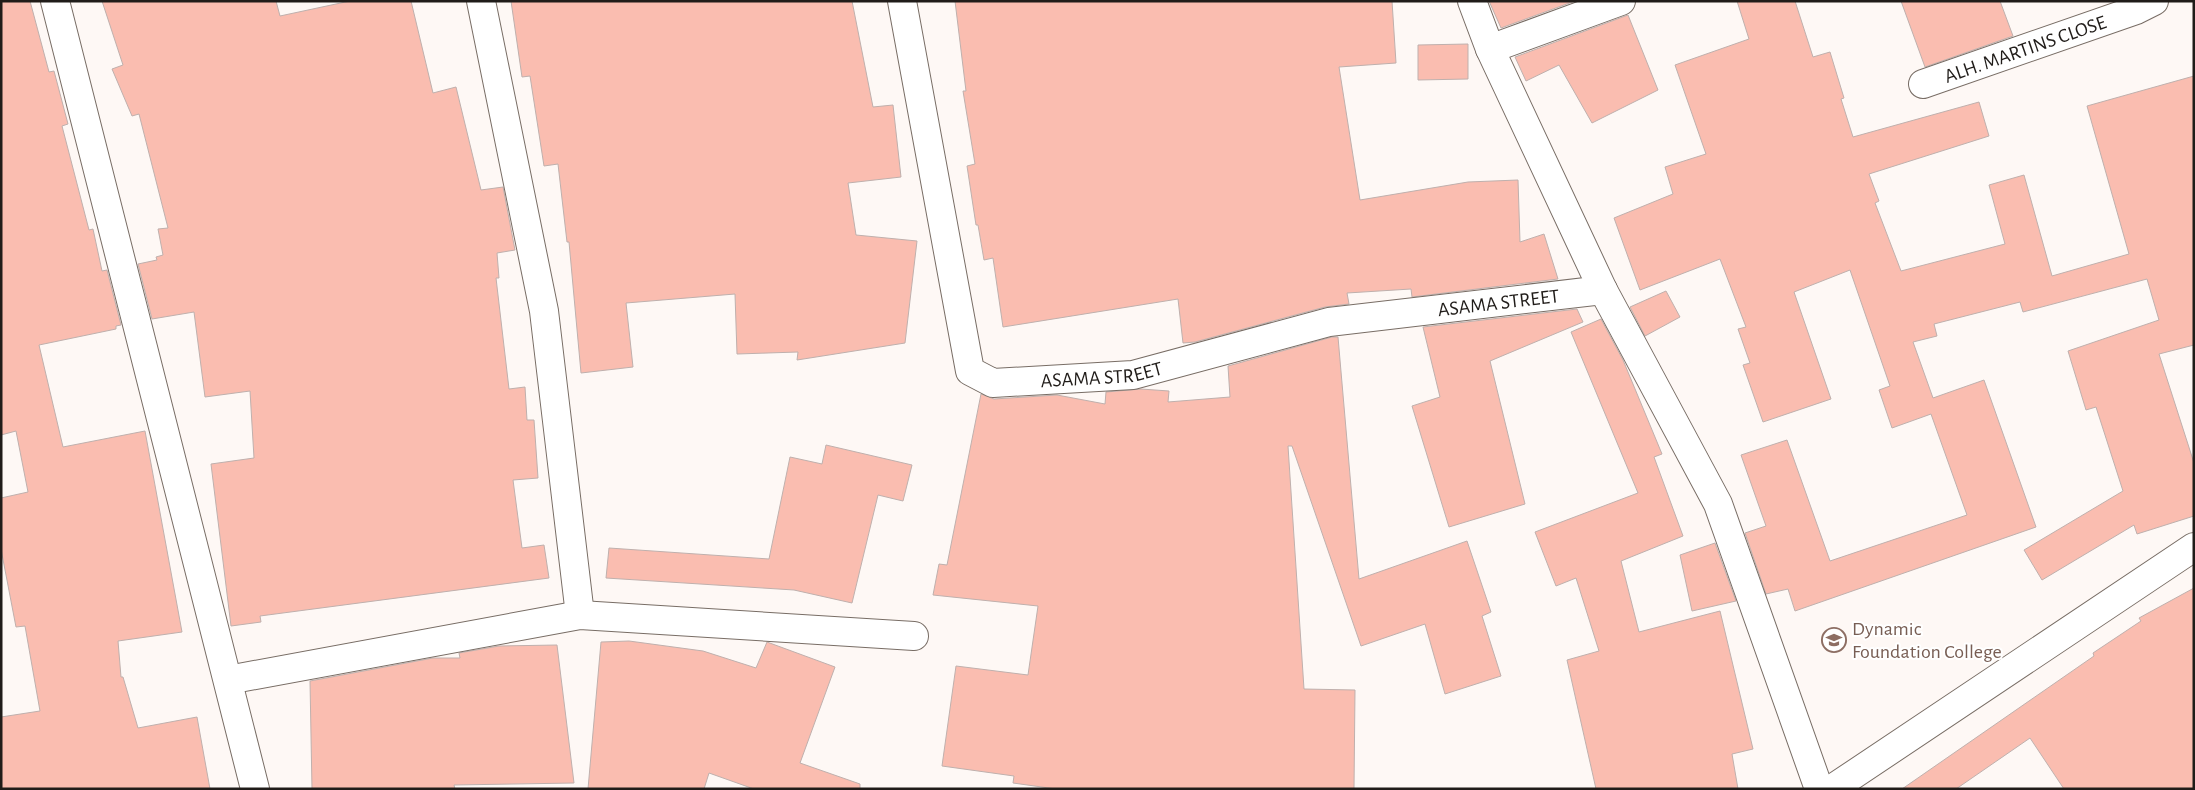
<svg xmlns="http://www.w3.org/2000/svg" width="2195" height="790" viewBox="0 0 2195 790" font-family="'Alegreya Sans',sans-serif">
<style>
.building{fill:#fabdb0;stroke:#bfb0ad}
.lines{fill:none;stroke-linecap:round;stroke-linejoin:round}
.minor-casing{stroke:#786d65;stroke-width:30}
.minor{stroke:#fff;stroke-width:28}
.labels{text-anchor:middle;stroke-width:4;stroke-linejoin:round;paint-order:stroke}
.street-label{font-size:20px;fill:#201c19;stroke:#fff}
.education-label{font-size:20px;fill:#785e54;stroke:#fff;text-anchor:start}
</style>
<rect width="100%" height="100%" fill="#fef8f5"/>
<path class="building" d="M1 1H30L49 72 54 71 68 124 62 126 89 230 93 229 102 271 107 270 121 325 116 326V329L39 345 63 447 145 431 182 632 118 641 121 677H123L138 728 197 717 210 789H1V717L40 711 25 626 16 627 1 549V498L28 492 16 431 1 435Z
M102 1H276L280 16 350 1H411L433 93 456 87 481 190 503 187 515 250 497 253 499 278H496L509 389 525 387 527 420H534L538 478 513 480 522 548 544 545 549 578 260 616 261 622 231 626 211 464 254 458 250 391 205 397 194 312 152 319 138 264 157 260 156 257 163 255 158 229 168 228 139 114 132 116 112 69 123 65Z
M511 1H852L873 107 893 105 901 177 848 183 856 235 917 241 905 343 797 360 798 352 737 354 735 294 626 303 633 367 581 373 569 242H567L558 164 544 166 530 76 522 77Z
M955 1H1392L1396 63 1339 67 1360 200 1468 182 1518 180 1520 242 1544 234 1558 279 1412 297 1411 289 1347 293 1349 304 1325 307 1195 342 1183 343 1178 299 1003 327 993 258 984 260 978 225H976L967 166 975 164 963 91H966Z
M1489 1H1575L1501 28Z
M1737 1H1795L1813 57 1830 52 1844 98 1841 99 1853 137 1979 102 1989 136 1869 174 1879 201 1875 203 1901 271 2005 244 1989 185 2024 175 2052 276 2129 254 2087 106 2194 76V345L2159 354 2194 463V516L2137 534 2134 525 2042 580 2024 550 2123 491 2096 407 2086 410 2068 351 2159 320 2147 279 2023 312 2020 302 1934 324 1937 336 1913 342 1933 398 1984 380 2036 527 1795 611 1788 589 1766 594 1745 533 1766 526 1741 455 1787 440 1830 561 1967 515 1931 414 1892 428 1879 390 1890 386 1850 270 1794 292 1831 399 1763 422 1743 365 1750 363 1738 329 1746 327 1720 259 1640 290 1614 218 1673 194 1665 167 1706 154 1675 65 1749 39Z
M1901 1H2000L2013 36 1925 67Z
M1628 15 1658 90 1592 123 1559 65 1526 81 1515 57Z
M1468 44V79L1418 80V45Z
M1666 291 1680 317 1645 336 1630 307Z
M1577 309 1583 322 1490 361 1525 504 1449 527 1412 406 1440 397 1423 327Z
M1601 319 1623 360 1662 454 1654 457 1683 536 1621 561 1639 632 1720 611 1753 749 1732 754 1738 789H1596L1567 660 1599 651 1576 578 1556 586 1535 532 1638 493 1571 332Z
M1332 337H1338L1359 579 1467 541 1491 612 1482 616 1501 676 1445 694 1425 624 1361 646 1292 446H1288L1304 689 1355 690 1354 789H1056L1013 783 1014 776 942 766 956 666 1028 675 1038 606 933 595 939 564 947 565 981 394 994 399 1057 395 1105 404 1106 392 1141 389 1169 391 1168 402 1230 397 1228 366Z
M826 445 912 465 903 501 878 495 852 603 794 590 606 578 609 548 769 559 790 457 822 464Z
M1715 543 1736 601 1692 611 1680 555Z
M2194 588V789H2064L2030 738 1956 789H1902L2094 656 2093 653 2141 621 2139 618Z
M629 641 703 651 756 668 767 642 835 667 800 763 860 784V789H754L709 773 704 789H588L601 642Z
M557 645 574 783 454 785 455 789H312L310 681 433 658H460L459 653 499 646Z"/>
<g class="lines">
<defs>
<g id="minor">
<path d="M55 1 255 789"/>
<path d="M481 1 544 311 580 615"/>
<path id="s1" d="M902 1 970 371 993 383 1133 375 1329 322 1603 290"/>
<path d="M1472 1 1490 49 1603 290 1718 504 1819 789"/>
<path d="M1490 49 1621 1"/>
<path id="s2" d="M1923 84 2136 10 2154 1"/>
<path d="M228 680 580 615 914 636"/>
<path d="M1832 789 2194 547"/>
</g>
</defs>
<use href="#minor" class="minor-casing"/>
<use href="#minor" class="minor"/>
</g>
<defs>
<symbol id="school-ring" viewBox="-11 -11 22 22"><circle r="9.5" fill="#fff" stroke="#8d6e63" stroke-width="1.5"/><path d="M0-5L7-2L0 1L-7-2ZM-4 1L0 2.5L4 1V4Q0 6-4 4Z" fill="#8d6e63"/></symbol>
</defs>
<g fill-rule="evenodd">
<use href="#school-ring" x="1820" y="626" width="28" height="28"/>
</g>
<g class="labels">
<g class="street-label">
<text dy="7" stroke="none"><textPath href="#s2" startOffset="108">ALH. MARTINS CLOSE</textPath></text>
<text dy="7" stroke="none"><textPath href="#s1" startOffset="916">ASAMA STREET</textPath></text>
<text dy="7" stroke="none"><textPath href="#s1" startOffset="511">ASAMA STREET</textPath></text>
</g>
<g class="education-label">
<text x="1852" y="635">Dynamic<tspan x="1852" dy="23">Foundation College</tspan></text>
</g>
</g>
<rect width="2195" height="790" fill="none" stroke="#201c19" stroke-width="5"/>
</svg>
